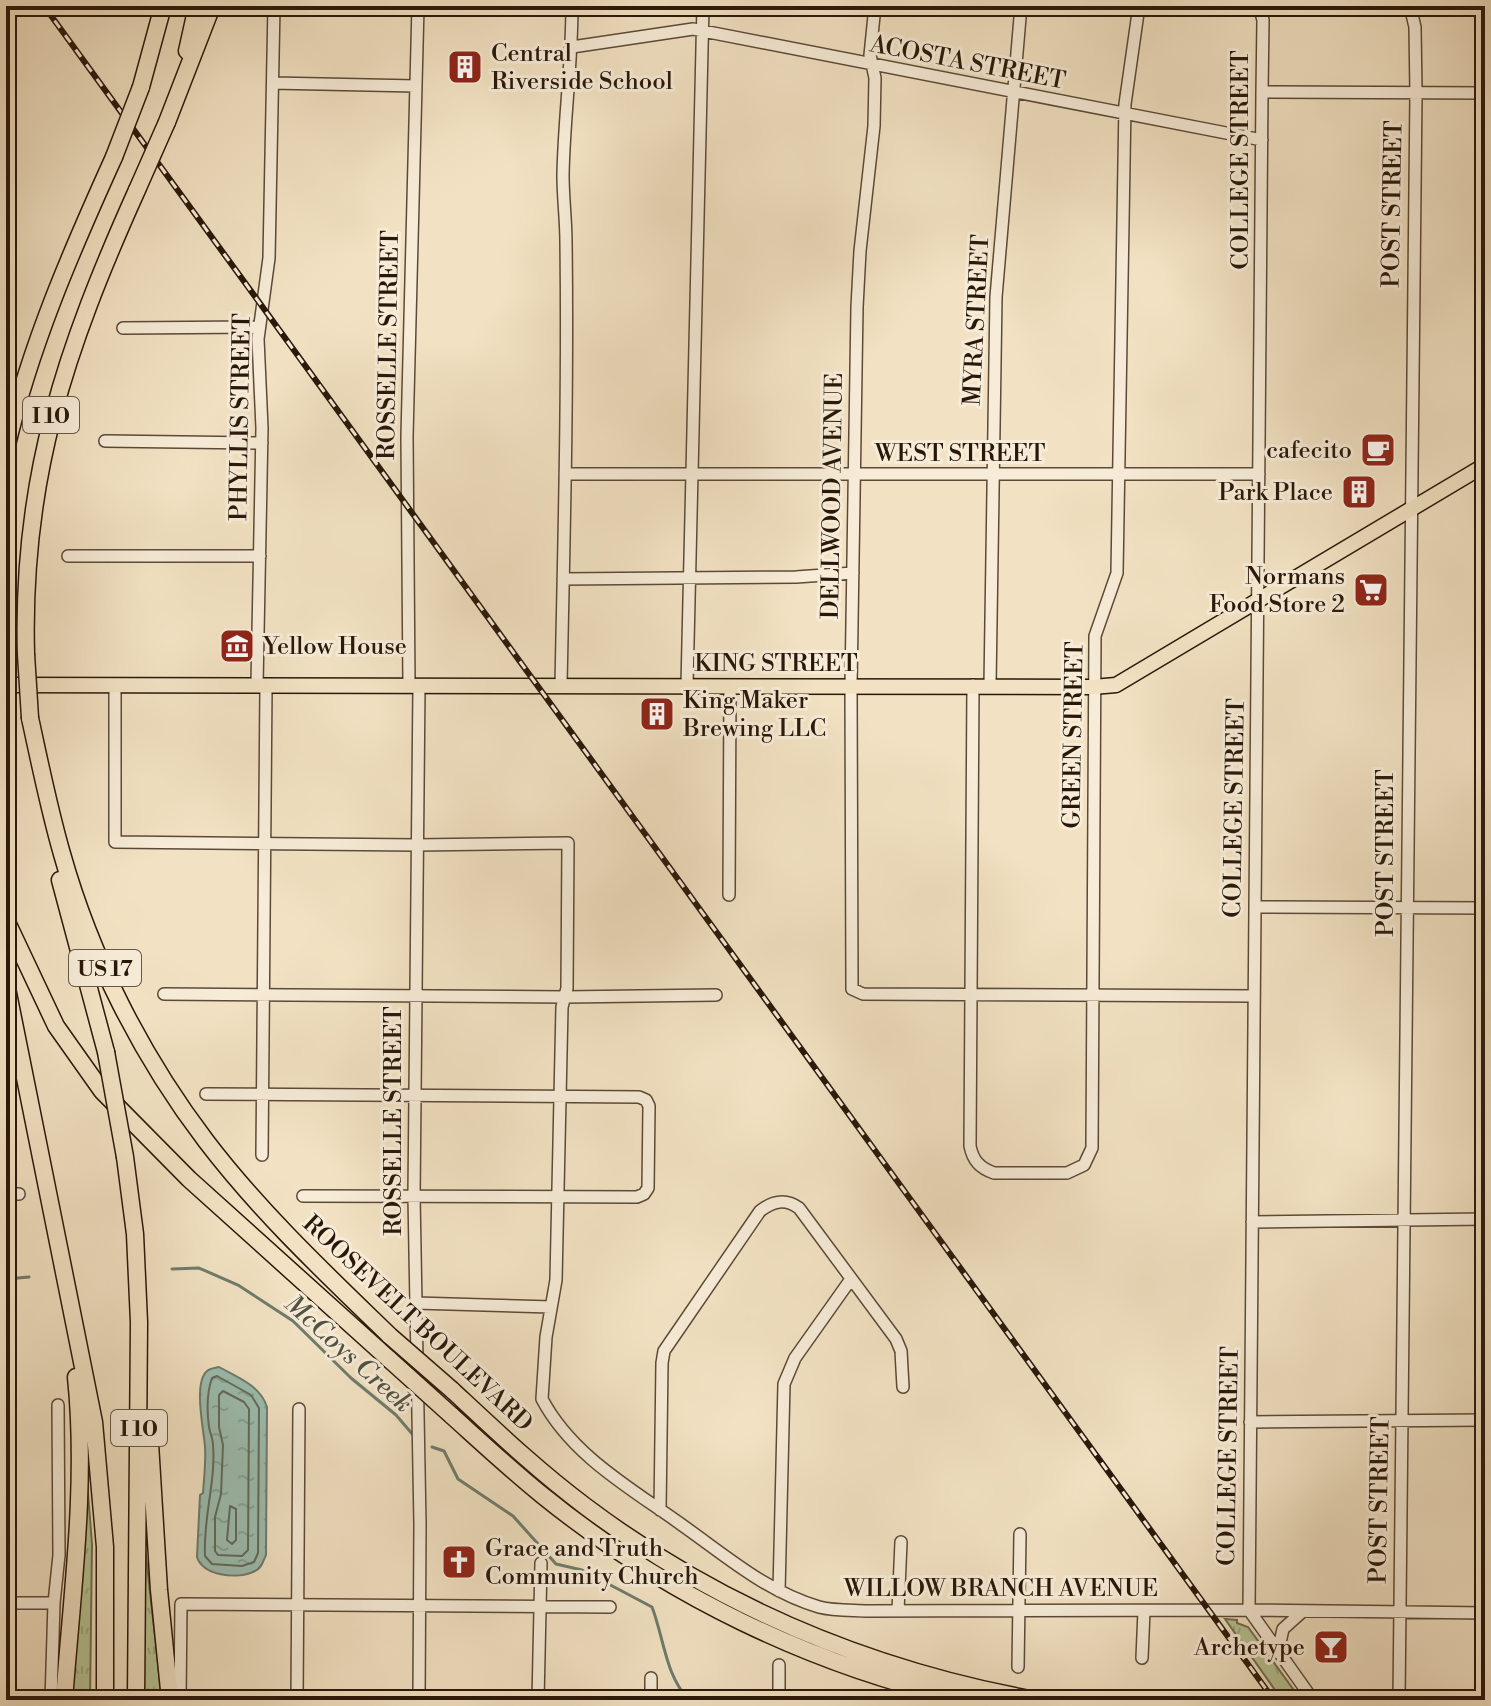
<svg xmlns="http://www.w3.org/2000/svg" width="1491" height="1706" viewBox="0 0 1491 1706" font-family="'Libre Bodoni',serif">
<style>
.grass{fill:url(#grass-tufts);stroke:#706e50;stroke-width:2}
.water{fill:url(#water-ripples);stroke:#6e7c6e;stroke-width:2}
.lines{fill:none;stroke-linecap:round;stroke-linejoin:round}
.shore{stroke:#626b5d;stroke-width:2}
.stream{stroke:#6e7c6e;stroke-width:3}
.minor-casing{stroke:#5b4a38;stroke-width:14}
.major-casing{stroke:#29180a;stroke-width:17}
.highway-casing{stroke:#29180a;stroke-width:19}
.minor{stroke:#f7ecd8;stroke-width:11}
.major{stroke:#f2e2c3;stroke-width:14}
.highway{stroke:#f2e2c3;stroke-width:16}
.rail-casing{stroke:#29180a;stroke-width:6}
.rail{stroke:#f7ecd8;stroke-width:3;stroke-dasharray:9;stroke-linecap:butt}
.highway-bridge-casing{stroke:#29180a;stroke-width:19;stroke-linecap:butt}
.highway-bridge{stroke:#f2e2c3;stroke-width:16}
.labels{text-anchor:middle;stroke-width:6;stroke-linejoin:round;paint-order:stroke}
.shield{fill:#f7ecd8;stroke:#675848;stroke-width:2}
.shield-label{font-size:22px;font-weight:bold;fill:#29180a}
.poi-label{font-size:24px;fill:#29180a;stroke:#f7ecd8;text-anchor:start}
.street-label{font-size:24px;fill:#29180a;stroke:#f7ecd8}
.water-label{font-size:26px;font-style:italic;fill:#515244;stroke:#f7ecd8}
</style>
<defs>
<pattern id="grass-tufts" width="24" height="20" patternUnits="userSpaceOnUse" patternTransform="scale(2)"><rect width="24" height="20" fill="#b7c496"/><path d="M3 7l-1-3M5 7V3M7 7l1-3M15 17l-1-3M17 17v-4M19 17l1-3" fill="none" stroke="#9da880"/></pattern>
<pattern id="water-ripples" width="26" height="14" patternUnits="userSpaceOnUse" patternTransform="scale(2)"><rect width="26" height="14" fill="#9cbeb0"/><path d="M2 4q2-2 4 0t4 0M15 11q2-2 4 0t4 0" fill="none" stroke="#86a396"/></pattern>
</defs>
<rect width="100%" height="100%" fill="#f2e2c3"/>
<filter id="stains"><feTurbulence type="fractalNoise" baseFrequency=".0025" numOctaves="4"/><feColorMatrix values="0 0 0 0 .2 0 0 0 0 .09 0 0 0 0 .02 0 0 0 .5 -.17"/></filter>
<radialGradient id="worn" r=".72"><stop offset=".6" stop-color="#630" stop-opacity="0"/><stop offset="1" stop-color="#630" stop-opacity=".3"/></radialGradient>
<path class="grass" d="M85 1455 92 1544 90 1700H67Z
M143 1529 162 1700H142Z
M1225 1619 1237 1620V1623L1248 1627 1301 1700H1282Z"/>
<path class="water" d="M219 1367C237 1377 260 1385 267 1407L266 1555C263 1561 262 1568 255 1571 238 1580 203 1576 197 1557L200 1495 203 1493C204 1478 206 1462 205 1447 204 1431 193 1383 207 1371 210 1368 215 1368 219 1367Z"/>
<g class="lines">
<path class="shore" d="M217 1376 251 1395 259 1408 258 1553 254 1562 242 1566 212 1564 205 1556C203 1517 216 1482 213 1445 213 1439 210 1433 209 1427 207 1412 207 1392 212 1378Z
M223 1391 244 1402 249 1409 248 1550 242 1556 218 1555 215 1551V1517L221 1494 223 1445 219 1427V1395Z
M230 1506 236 1509V1540L232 1544 227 1540Z"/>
<path class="stream" d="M172 1269 199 1268 238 1285 293 1321 351 1378 396 1415 414 1436
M6 1279 29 1277
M432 1447 444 1451 458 1479 513 1516 556 1564 582 1570 652 1607C664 1638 665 1675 689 1700"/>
<defs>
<path id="minor" d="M875 6 870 55 875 78 874 126 860 251 857 307 851 686 852 989 863 994 1254 996
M572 47 693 29 1262 140
M273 83 416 86
M1262 92 1485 93
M123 328 258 327
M105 441 262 443
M565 474H1259
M68 556H260
M563 579 796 577 853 573
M115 685V842L417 845 568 843 567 988 562 1007 556 1280 546 1337 542 1399C572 1456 632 1489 682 1525 726 1556 767 1592 819 1607 834 1611 853 1610 868 1611L1249 1610 1485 1613
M257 685 262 428 258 339 269 258 274 6
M561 685C564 537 568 390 566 242 566 220 563 198 563 175 564 119 572 63 572 6
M687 685 703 6
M973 685 970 1146C973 1161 980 1168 994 1173H1067L1084 1165 1092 1148 1095 636 1117 573 1125 104 1139 6
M990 685 996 297 1021 6
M409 686 407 436 418 6
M729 895 730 686
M1255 907 1485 908
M164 994 565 997 716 995
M206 1094 639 1097 646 1100 649 1106 648 1188 644 1194 637 1197 303 1196
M262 1155 266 686
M6 1194H19
M1252 1222 1485 1219
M416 1303 551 1307
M1250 1422 1485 1420
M660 1510 662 1363 664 1351 760 1211C773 1201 785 1198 799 1208L896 1339 901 1351 903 1387
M779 1591 784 1384 795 1358 851 1279
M6 1603H54
M1249 1610 1262 92 1263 20 1259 6
M1249 1610 1313 1700
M898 1611 901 1542
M1278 1652 1283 1629 1303 1611
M1142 1658 1144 1611
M1018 1667 1020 1534
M51 1700 54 1603 59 1555 58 1405
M180 1700 181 1604 610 1607
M297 1700 299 1409
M419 1700 420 1524 414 1196 419 686
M538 1700 541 1563
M651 1700V1678
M779 1700V1665
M1399 1700 1416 93 1415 27 1410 6"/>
<path id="major" d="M6 685 1093 687 1116 685 1485 465"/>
<path id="highway" d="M187 51 197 6
M141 87 163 6
M167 122 212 6
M6 449C30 346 71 252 114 157
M26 654C21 478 66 348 137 190
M30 718C40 764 49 809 62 854 91 957 142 1057 206 1141 260 1212 326 1274 390 1336
M60 880 106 1052
M6 920 56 1026 102 1091 189 1179 390 1360
M6 983 94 1422 105 1547V1700
M125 1157 135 1234 139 1322 136 1700
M452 1390C495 1430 538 1471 585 1506 719 1607 871 1670 1035 1700
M451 1415C481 1442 511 1470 542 1495 664 1594 812 1666 965 1700
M146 1423 150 1443 159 1590 170 1700
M64 1700C72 1593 87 1484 76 1377"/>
</defs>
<use href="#minor" class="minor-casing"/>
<use href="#major" class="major-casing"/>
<use href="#highway" class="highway-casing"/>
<use href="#minor" class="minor"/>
<use href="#major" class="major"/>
<use href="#highway" class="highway"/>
<defs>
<path id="rail" d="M44 6 1274 1700"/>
</defs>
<use href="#rail" class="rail-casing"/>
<use href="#rail" class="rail"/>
<defs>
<path id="highway-bridge" d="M114 157 141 87
M137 190 167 122
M26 654 30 718
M106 1052 125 1157
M390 1336 452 1390
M390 1360 451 1415"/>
</defs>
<use href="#highway-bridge" class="highway-bridge-casing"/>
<use href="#highway-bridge" class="highway-bridge"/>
</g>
<defs>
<symbol id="building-square" viewBox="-11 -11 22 22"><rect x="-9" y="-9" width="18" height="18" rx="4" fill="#8f2418" stroke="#f7ecd8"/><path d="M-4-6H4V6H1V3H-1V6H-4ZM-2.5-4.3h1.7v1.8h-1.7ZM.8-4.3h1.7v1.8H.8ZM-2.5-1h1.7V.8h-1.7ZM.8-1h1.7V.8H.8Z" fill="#fff"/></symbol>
<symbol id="cafe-square" viewBox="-11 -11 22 22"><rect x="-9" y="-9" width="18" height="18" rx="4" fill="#8f2418" stroke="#f7ecd8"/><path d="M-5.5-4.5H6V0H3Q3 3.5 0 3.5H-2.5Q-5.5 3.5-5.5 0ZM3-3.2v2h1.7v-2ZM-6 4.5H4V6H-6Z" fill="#fff"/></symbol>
<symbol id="supermarket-square" viewBox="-11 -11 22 22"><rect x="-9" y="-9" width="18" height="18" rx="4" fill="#8f2418" stroke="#f7ecd8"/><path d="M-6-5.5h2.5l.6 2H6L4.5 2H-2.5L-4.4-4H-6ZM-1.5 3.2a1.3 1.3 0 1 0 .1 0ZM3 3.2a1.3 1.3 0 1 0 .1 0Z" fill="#fff"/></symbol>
<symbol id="museum-square" viewBox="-11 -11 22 22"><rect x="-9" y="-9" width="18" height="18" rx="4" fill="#8f2418" stroke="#f7ecd8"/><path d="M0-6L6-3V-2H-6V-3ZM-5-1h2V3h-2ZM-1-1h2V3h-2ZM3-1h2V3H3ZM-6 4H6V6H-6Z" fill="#fff"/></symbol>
<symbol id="church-square" viewBox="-11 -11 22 22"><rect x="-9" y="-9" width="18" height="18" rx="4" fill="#8f2418" stroke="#f7ecd8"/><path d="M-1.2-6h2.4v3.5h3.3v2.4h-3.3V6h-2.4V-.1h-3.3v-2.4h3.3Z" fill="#fff"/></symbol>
<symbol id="bar-square" viewBox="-11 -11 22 22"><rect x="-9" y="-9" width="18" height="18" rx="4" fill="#8f2418" stroke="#f7ecd8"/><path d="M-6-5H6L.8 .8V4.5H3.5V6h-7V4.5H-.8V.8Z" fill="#fff"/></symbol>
</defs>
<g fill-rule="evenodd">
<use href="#building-square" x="445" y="47" width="40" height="40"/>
<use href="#cafe-square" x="1358" y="430" width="40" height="40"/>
<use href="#building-square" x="1339" y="472" width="40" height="40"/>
<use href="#supermarket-square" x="1351" y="570" width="40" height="40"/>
<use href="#museum-square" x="217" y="626" width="40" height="40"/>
<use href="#building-square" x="637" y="694" width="40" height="40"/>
<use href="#church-square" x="439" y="1542" width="40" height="40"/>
<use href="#bar-square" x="1311" y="1627" width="40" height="40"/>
</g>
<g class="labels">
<g class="shield">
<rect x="23" y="397" width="56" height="36" rx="6"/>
<rect x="69" y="950" width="72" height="36" rx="6"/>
<rect x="111" y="1410" width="56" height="36" rx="6"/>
</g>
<g class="shield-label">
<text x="51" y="423">I 10</text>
<text x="105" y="976">US 17</text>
<text x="139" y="1436">I 10</text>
</g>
<g class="poi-label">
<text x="491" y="61">Central<tspan x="491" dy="28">Riverside School</tspan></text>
<text x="1352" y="458" text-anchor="end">cafecito</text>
<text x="1333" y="500" text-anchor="end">Park Place</text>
<text x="1345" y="584" text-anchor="end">Normans<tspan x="1345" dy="28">Food Store 2</tspan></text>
<text x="263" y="654">Yellow House</text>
<text x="683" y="708">King Maker<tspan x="683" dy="28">Brewing LLC</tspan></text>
<text x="485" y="1556">Grace and Truth<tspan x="485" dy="28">Community Church</tspan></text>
<text x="1305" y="1655" text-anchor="end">Archetype</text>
</g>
<g class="street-label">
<text transform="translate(968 62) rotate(11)" y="8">ACOSTA STREET</text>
<text transform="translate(1240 160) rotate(-90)" y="8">COLLEGE STREET</text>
<text transform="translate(1392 204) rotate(-89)" y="8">POST STREET</text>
<text transform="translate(976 320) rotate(-87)" y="8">MYRA STREET</text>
<text transform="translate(388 345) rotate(-89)" y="8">ROSSELLE STREET</text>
<text transform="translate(240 417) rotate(-89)" y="8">PHYLLIS STREET</text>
<text x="960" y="461">WEST STREET</text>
<text transform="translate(832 496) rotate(-89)" y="8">DELLWOOD AVENUE</text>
<text x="776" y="671">KING STREET</text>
<text transform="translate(1073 735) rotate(-89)" y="8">GREEN STREET</text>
<text transform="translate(1234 808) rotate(-89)" y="8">COLLEGE STREET</text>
<text transform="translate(1385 853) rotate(-90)" y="8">POST STREET</text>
<text transform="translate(393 1121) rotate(-90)" y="8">ROSSELLE STREET</text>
<text transform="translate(418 1323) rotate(43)" y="8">ROOSEVELT BOULEVARD</text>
<text transform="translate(1228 1456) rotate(-89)" y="8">COLLEGE STREET</text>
<text transform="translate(1379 1500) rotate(-89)" y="8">POST STREET</text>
<text x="1001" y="1596">WILLOW BRANCH AVENUE</text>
</g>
<g class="water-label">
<text transform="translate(349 1353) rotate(42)" y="9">McCoys Creek</text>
</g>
</g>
<rect width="1491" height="1706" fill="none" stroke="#f2e2c3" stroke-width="32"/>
<rect x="8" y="8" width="1475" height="1690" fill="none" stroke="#29180a" stroke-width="4"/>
<rect x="16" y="16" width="1459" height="1674" fill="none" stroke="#29180a" stroke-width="2"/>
<rect width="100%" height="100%" filter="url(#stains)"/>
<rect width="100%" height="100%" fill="url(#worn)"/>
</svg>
